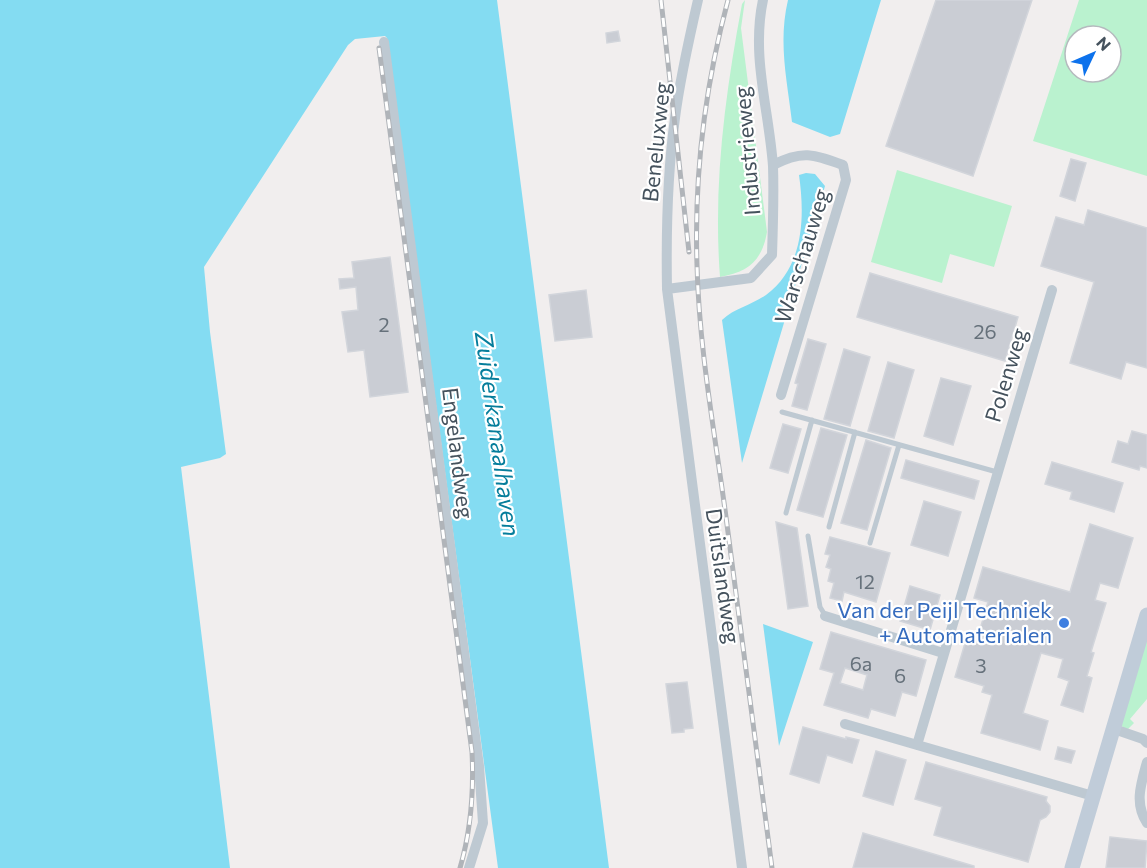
<svg xmlns="http://www.w3.org/2000/svg" width="1147" height="868" viewBox="0 0 1147 868" font-family="Commissioner,sans-serif">
<style>
.green{fill:#baf2cf;fill-rule:evenodd}
.water{fill:#84dcf2}
.building{fill:#cacdd4;stroke:#d2d5db;stroke-width:1.5;fill-rule:evenodd}
.lines{fill:none;stroke-linecap:round;stroke-linejoin:round}
.service{stroke:#bec9d2;stroke-width:5}
.minor{stroke:#bec9d2;stroke-width:10}
.secondary{stroke:#c0ccd9;stroke-width:15}
.rail-casing{stroke:#b0b4b9;stroke-width:5}
.rail{stroke:#fff;stroke-width:3;stroke-dasharray:9;stroke-linecap:butt}
.shop-dot{fill:#3f7fe0;stroke:#fff;stroke-width:2}
.labels{text-anchor:middle;stroke-width:4.5;stroke-linejoin:round;paint-order:stroke}
.number-label{font-size:20px;fill:#66717b}
.street-label{font-size:22px;fill:#45525d;stroke:#fff}
.shop-label{font-size:22px;fill:#366cbe;stroke:#fff;text-anchor:end}
.water-label{font-size:24px;font-style:italic;fill:#057d9b;stroke:#fff}
</style>
<rect width="100%" height="100%" fill="#f1eeee"/>
<path class="green" d="M745 0 741 28 767 232C762 261 748 272 720 277 713 185 725 95 742 4Z
M1079 0H1147V176L1033 141ZM1075 36H1111V72H1075Z
M897 170 1012 206 994 267 950 254 942 283 871 262Z
M1147 636V699L1130 719 1134 723 1128 729 1123 728 1121 724Z"/>
<path class="water" d="M0 0H497L609 868H498L387 38 385 36 355 39 348 45 204 267 210 332 226 454 220 458 181 467 230 868H0Z
M788 0H881L840 134 830 137 792 122C787 80 778 42 788 0Z
M806 173 815 174 825 186 742 463 722 320C735 308 752 305 766 295 804 267 805 217 799 175Z
M763 624 813 642 779 746Z"/>
<path class="building" d="M936 0H1032L973 176 886 146Z
M618 31 620 41 607 43 606 33Z
M1071 159 1086 163 1075 201 1060 196Z
M1088 210 1147 228V368L1126 362 1121 379 1070 363 1094 282 1041 266 1056 217 1084 225Z
M390 257 408 392 370 397 364 350 348 352 342 312 358 310 356 287 340 289 339 279 354 278 352 262Z
M870 273 1018 317 1005 361 857 317Z
M586 290 592 337 555 341 549 295Z
M808 339 826 344 807 410 792 406 798 384 795 383Z
M844 349 870 357 850 426 824 419Z
M888 362 914 370 894 438 868 431Z
M941 378 971 386 953 445 924 436Z
M783 424 801 429 788 473 770 468Z
M821 428 847 435 823 517 797 510Z
M1132 431 1147 435V468L1140 466 1139 470 1112 462 1118 441 1128 444Z
M866 440 891 448 867 530 841 523Z
M906 460 979 481 974 499 901 478Z
M1052 462 1123 483 1114 512 1070 499 1072 492 1045 484Z
M924 501 961 512 948 556 911 545Z
M776 522 797 528 808 606 788 609Z
M1090 524 1133 538 1118 588 1100 583 1095 600 1106 603 1091 652 1094 653 1087 676 1092 678 1083 712 1061 705 1069 681 1058 677 1063 659 1041 653 1023 713 1048 721 1040 750 981 733 992 695 982 692 984 686 955 677 966 640 976 643 988 602 974 598 983 567 1070 592Z
M830 537 890 553 876 602 844 592 842 601 830 598 834 583 828 581 831 569 826 567 830 555 825 554Z
M910 586 940 595 930 630 900 621Z
M831 632 926 660 916 696 902 692 895 716 871 709 868 718 824 705 834 673 820 669ZM845 668 867 675 863 690 840 683Z
M687 682 693 728 684 729V732L672 733 666 684Z
M803 727 846 739V737L859 740 852 763 827 755 819 783 790 774Z
M1058 747 1075 751 1071 763 1055 759Z
M876 751 906 760 893 805 863 796Z
M926 762 1047 797 1046 801 1050 806V812L1046 817 1040 820 1028 862 934 835 942 807 915 799Z
M863 833 974 866V868H853Z
M1110 837 1147 841 1145 868H1106Z"/>
<g class="lines">
<path class="service" d="M782 412 997 472
M786 513 812 420
M829 527 855 432
M808 536 820 607 825 615
M870 543 899 445"/>
<path class="minor" d="M698 0C689 39 680 78 675 118 667 175 666 232 667 289L742 868
M384 42 479 766 483 823 469 868
M773 165C802 150 813 154 843 165L846 180 781 395
M667 289 751 278 772 255C773 226 774 196 773 166 769 110 751 56 763 0
M825 616 943 653
M845 724 1093 796
M1114 729 1143 739 1147 743
M917 745 1052 290
M1147 762C1141 784 1134 803 1147 823"/>
<path class="secondary" d="M1072 868 1147 615"/>
<defs>
<path id="rail" d="M661 0 689 252
M728 0C705 86 694 176 697 265 699 349 715 434 726 517 741 634 757 751 772 868
M379 48 472 752C474 792 471 830 460 868"/>
</defs>
<use href="#rail" class="rail-casing"/>
<use href="#rail" class="rail"/>
</g>
<circle class="shop-dot" cx="1064" cy="623" r="6"/>
<g class="labels">
<g class="number-label">
<text x="384" y="332">2</text>
<text x="985" y="339">26</text>
<text x="865" y="589">12</text>
<text x="861" y="671">6a</text>
<text x="981" y="673">3</text>
<text x="900" y="683">6</text>
</g>
<g class="street-label">
<text transform="translate(656 142) rotate(-84)" y="8">Beneluxweg</text>
<text transform="translate(747 151) rotate(-95)" y="8">Industrieweg</text>
<text transform="translate(802 256) rotate(-73)" y="8">Warschauweg</text>
<text transform="translate(1006 375) rotate(-73)" y="8">Polenweg</text>
<text transform="translate(458 453) rotate(83)" y="8">Engelandweg</text>
<text transform="translate(723 576) rotate(82)" y="8">Duitslandweg</text>
</g>
<g class="shop-label">
<text x="1052" y="618">Van der Peijl Techniek<tspan x="1052" dy="25">+ Automaterialen</tspan></text>
</g>
<g class="water-label">
<text transform="translate(497 434) rotate(82)" y="8">Zuiderkanaalhaven</text>
</g>
</g>
<g transform="translate(1093 54) rotate(46)"><circle r="28" fill="#ffffff" stroke="#b5babe" stroke-width="1.5"/>
<path d="M0-4.5L10 22L0 15L-10 22Z" fill="#0d72ec"/>
<text y="-9" font-size="16" font-weight="bold" text-anchor="middle" fill="#45525d">N</text>
</g>
</svg>
